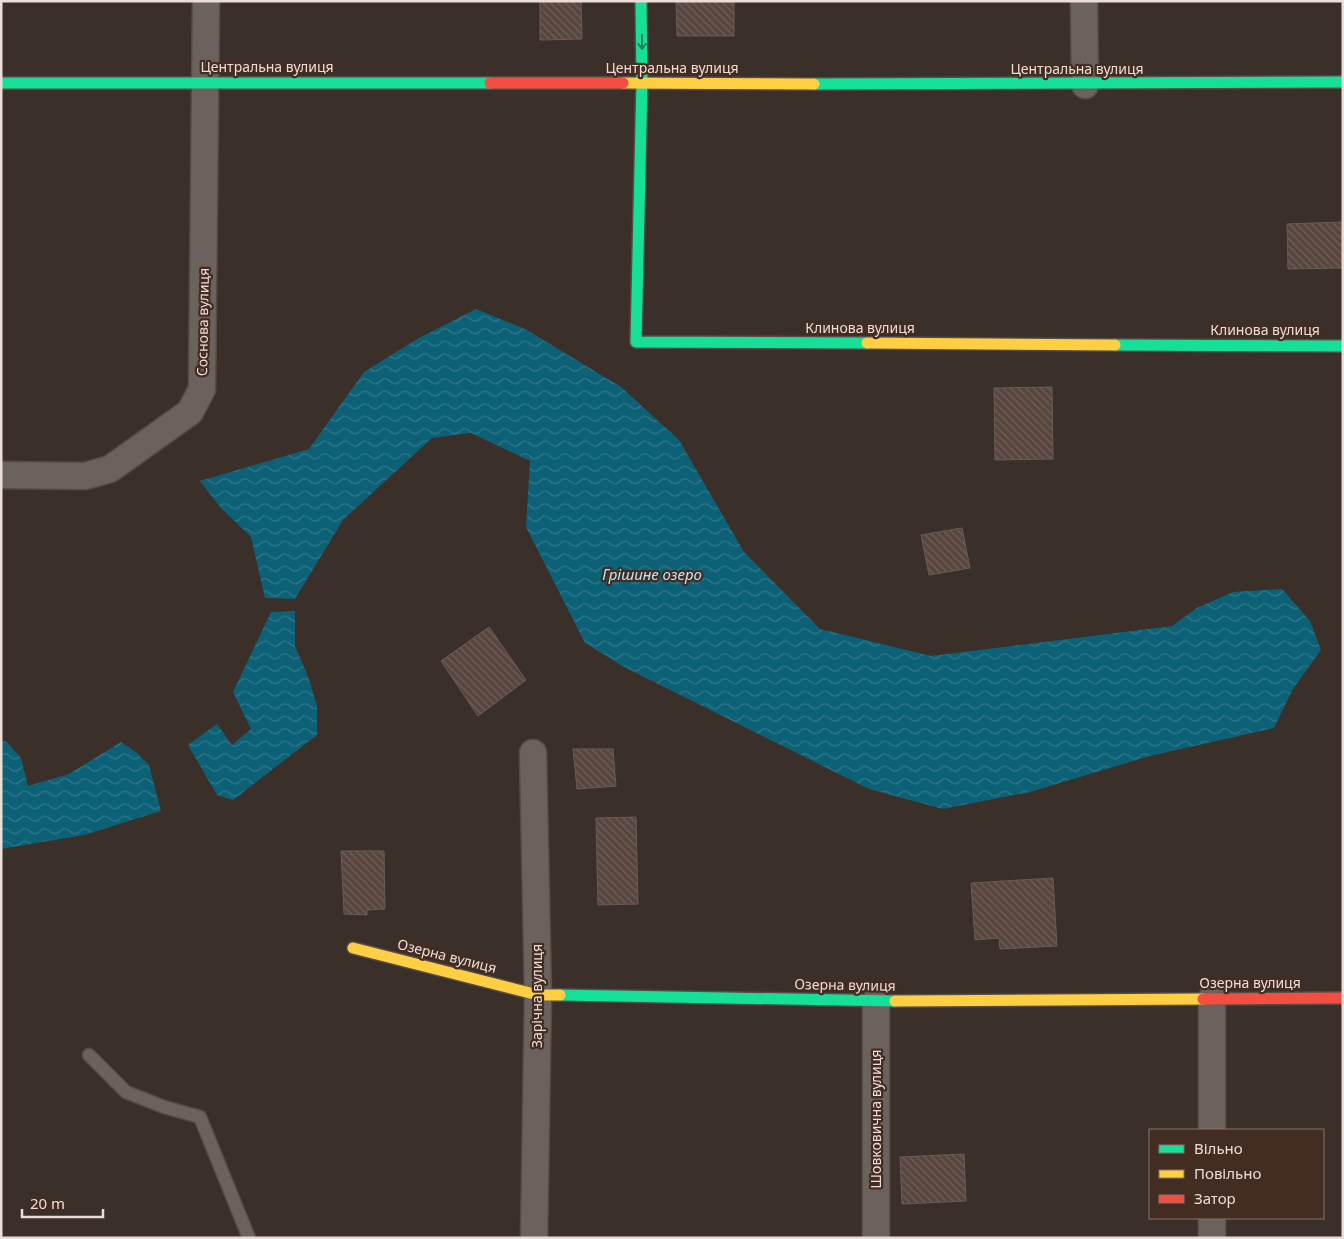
<svg xmlns="http://www.w3.org/2000/svg" width="1344" height="1239" viewBox="0 0 1344 1239" font-family="'Noto Sans',sans-serif">
<style>
.water{fill:url(#water-waves)}
.building{fill:url(#building-back-hatch);stroke:#665c58}
.lines{fill:none;stroke-linecap:round;stroke-linejoin:round}
.lane-casing{stroke:#564b47;stroke-width:15}
.street-casing{stroke:#564b47;stroke-width:29}
.fast-casing{stroke:#564b47;stroke-width:14}
.slow-casing{stroke:#564b47;stroke-width:14}
.jam-casing{stroke:#564b47;stroke-width:14}
.lane{stroke:#6c625d;stroke-width:12}
.street{stroke:#6c625d;stroke-width:26}
.fast{stroke:#16e098;stroke-width:11}
.slow{stroke:#ffcf43;stroke-width:11}
.jam{stroke:#f24e42;stroke-width:11}
.oneway{stroke:#2f7d57}
.labels{text-anchor:middle;stroke-width:4.5;stroke-linejoin:round;paint-order:stroke}
.street-label{font-size:14px;fill:#edddd7;stroke:#432c22}
.water-label{font-size:15px;font-style:italic;fill:#b7e7f9;stroke:#432c22}
</style>
<defs>
<pattern id="water-waves" width="16" height="10" patternUnits="userSpaceOnUse" patternTransform="scale(1.25)"><rect width="16" height="10" fill="#0d6176"/><path d="M0 5q4-4 8 0t8 0" fill="none" stroke="#317789"/></pattern>
<pattern id="building-back-hatch" width="6" height="6" patternUnits="userSpaceOnUse" patternTransform="scale(1.25)"><rect width="6" height="6" fill="#58453d"/><path d="M-1 5l2 2M0 0l6 6M5-1l2 2" fill="none" stroke="#705f58"/></pattern>
</defs>
<rect width="100%" height="100%" fill="#3b2f2a"/>
<path class="water" d="M476 309 525 329 621 387 679 440 744 552 820 629 931 656 1172 626 1197 608 1233 592 1282 589 1310 621 1321 650 1293 689 1274 728 1150 756 1030 792 943 809 869 789 624 667 585 643 526 527 530 461 471 433 432 438 343 520 295 599 265 598 251 537 221 508 200 481 309 449 364 372 417 339Z
M295 611V646L309 679 317 706V735L233 800 217 795 188 745 217 724 232 745 251 729 233 692 271 612Z
M6 741 21 758 28 786 69 774 121 742 137 753 149 765 161 811 84 835 1 849V742Z"/>
<path class="building" d="M540 1H581L582 39 540 40Z
M676 1H734V36H677Z
M1341 222 1342 268 1288 269 1287 224Z
M1052 387 1053 459 995 460 994 388Z
M962 528 970 568 929 575 921 535Z
M489 627 526 680 478 716 441 661Z
M573 749H613L616 786 577 789Z
M636 817 638 904 598 905 596 818Z
M341 851H384L385 909 367 910V915L344 914Z
M1053 878 1057 946 1000 949 999 938 975 940 971 883Z
M964 1154 966 1201 902 1204 900 1157Z"/>
<g class="lines">
<defs>
<path id="lane" d="M89 1055 126 1092 164 1107 200 1117 249 1238"/>
<path id="street" d="M1084 1 1085 85
M1 475 85 476 110 469 190 412 202 389 206 1
M533 753 538 995 534 1238
M876 1001V1238
M1212 1130V998
M1212 1238V1218"/>
<path id="fast" d="M641 1 642 82 636 342 867 343
M1 83H490
M814 84 1343 82
M1115 345 1343 346
M560 995 895 1001"/>
<path id="slow" d="M623 83 814 84
M867 343 1115 345
M353 948 538 995H560
M895 1001 1203 999"/>
<path id="jam" d="M490 83H623
M1203 999 1343 998"/>
</defs>
<use href="#lane" class="lane-casing"/>
<use href="#street" class="street-casing"/>
<use href="#fast" class="fast-casing"/>
<use href="#slow" class="slow-casing"/>
<use href="#jam" class="jam-casing"/>
<use href="#lane" class="lane"/>
<use href="#street" class="street"/>
<use href="#fast" class="fast"/>
<use href="#slow" class="slow"/>
<use href="#jam" class="jam"/>
</g>
<defs><path id="oneway-shaft" d="M-6 0H5M1.5-3L5.5 0L1.5 3" fill="none" stroke-width="1.6" stroke-linecap="round" stroke-linejoin="round" transform="scale(1.25)"/></defs>
<use class="oneway" href="#oneway-shaft" transform="translate(642 42) rotate(90)"/>
<g class="labels">
<g class="street-label">
<text x="267" y="72">Центральна вулиця</text>
<text x="672" y="73">Центральна вулиця</text>
<text x="1077" y="74">Центральна вулиця</text>
<text transform="translate(203 322) rotate(-89)" y="5">Соснова вулиця</text>
<text x="860" y="333">Клинова вулиця</text>
<text x="1265" y="335">Клинова вулиця</text>
<text transform="translate(447 956) rotate(14)" y="5">Озерна вулиця</text>
<text x="1250" y="988">Озерна вулиця</text>
<text transform="translate(845 985) rotate(1)" y="5">Озерна вулиця</text>
<text transform="translate(537 996) rotate(-90)" y="5">Зарічна вулиця</text>
<text transform="translate(876 1119) rotate(-90)" y="5">Шовковична вулиця</text>
</g>
<g class="water-label">
<text x="652" y="580">Грішине озеро</text>
</g>
</g>
<rect width="1344" height="1239" fill="none" stroke="#edddd7" stroke-width="5"/>
<rect x="1149" y="1129" width="175" height="90" fill="#432c22" stroke="#87736a"/>
<rect x="1159" y="1145" width="25" height="8" fill="#16e098" stroke="#87736a"/>
<text x="1194" y="1154" font-size="15" fill="#edddd7">Вільно</text>
<rect x="1159" y="1170" width="25" height="8" fill="#ffcf43" stroke="#87736a"/>
<text x="1194" y="1179" font-size="15" fill="#edddd7">Повільно</text>
<rect x="1159" y="1195" width="25" height="8" fill="#f24e42" stroke="#87736a"/>
<text x="1194" y="1204" font-size="15" fill="#edddd7">Затор</text>
<path d="M22 1209v8h81v-8" fill="none" stroke="#edddd7" stroke-width="2.5"/>
<text x="30" y="1209" font-size="15" fill="#edddd7" stroke="#432c22" stroke-width="4" paint-order="stroke">20 m</text>
</svg>
